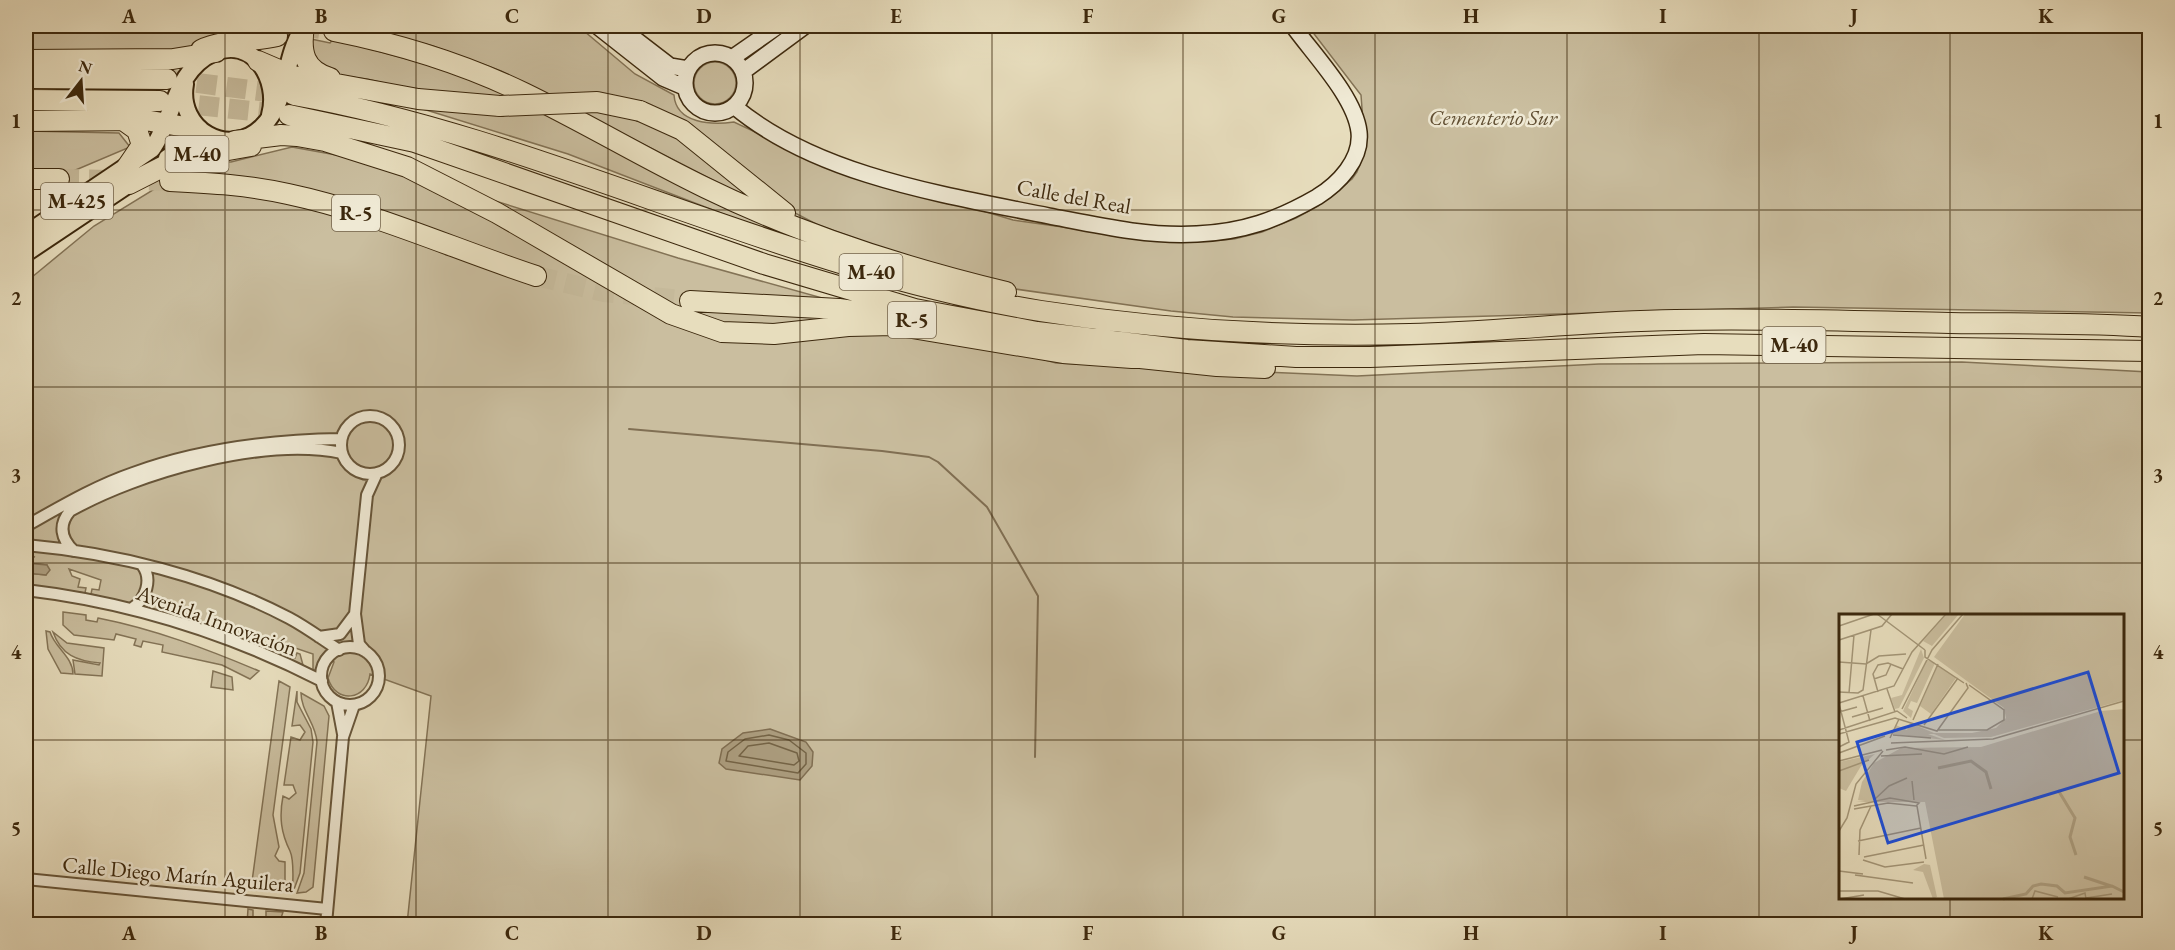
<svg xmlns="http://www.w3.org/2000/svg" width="2175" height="950" viewBox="0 0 2175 950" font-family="'EB Garamond',serif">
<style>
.green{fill:#cabe9f;stroke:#837356;stroke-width:1.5;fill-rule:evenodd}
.water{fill:#ad9f81;stroke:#806f53;stroke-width:1.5}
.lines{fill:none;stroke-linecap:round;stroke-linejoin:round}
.shore{stroke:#746447;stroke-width:1.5}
.stream{stroke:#806f53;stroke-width:2}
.highway-tunnel{stroke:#c5b99a;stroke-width:20;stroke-dasharray:20 10;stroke-linecap:butt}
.street-casing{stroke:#675539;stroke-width:14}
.secondary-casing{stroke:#3c280d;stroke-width:18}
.primary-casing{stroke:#3c280d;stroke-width:20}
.highway-casing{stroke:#3c280d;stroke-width:22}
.street{stroke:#efe9d4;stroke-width:10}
.secondary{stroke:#efe9d4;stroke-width:15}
.primary{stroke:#e7ddbd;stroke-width:16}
.highway{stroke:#e7ddbd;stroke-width:20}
.highway-bridge-casing{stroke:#3c280d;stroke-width:22;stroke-linecap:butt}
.highway-bridge{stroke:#e7ddbd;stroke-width:20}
.grid{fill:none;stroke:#3c280d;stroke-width:1.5;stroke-opacity:0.55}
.labels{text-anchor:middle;stroke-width:5;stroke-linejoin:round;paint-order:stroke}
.shield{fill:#efe9d4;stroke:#726249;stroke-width:1.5}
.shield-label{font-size:21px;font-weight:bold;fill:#3c280d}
.park-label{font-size:22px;font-style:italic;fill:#604e32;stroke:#efe9d4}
.street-label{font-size:22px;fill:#3c280d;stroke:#efe9d4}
.inset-river{fill:none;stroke:#ad9f81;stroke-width:3}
.inset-road{fill:none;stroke:#a39577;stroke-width:1.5}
.view{fill:#1d4ed8;fill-opacity:0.15;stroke:#1d4ed8;stroke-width:3}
.inset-edge{fill:none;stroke:#3c280d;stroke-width:3}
.neatline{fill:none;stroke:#3c280d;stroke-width:2}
.grid-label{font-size:20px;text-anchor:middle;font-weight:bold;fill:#3c280d}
</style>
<rect width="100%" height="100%" fill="#e7ddbd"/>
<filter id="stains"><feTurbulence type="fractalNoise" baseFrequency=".00333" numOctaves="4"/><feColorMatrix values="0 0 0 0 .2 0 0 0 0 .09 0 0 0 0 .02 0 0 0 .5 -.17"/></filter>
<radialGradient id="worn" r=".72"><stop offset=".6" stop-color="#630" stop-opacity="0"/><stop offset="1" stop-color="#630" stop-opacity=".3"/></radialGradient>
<path class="green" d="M26 26H233L257 29 279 26 265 34 207 38 183 51 26 52Z
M356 26H578L635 74 674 95C676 124 712 125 734 122L816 161 1013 220 1141 238 1191 242 1234 239 1262 232 1296 218 1318 206 1352 179 1357 172 1365 150 1361 95 1308 26H2149V313L1793 307 1353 320 1233 317 1171 311 1008 288 916 260 818 225 795 213 656 121 767 208 501 71 433 46Z
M311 39 330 43 333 39 448 70 510 92 837 252 731 217 568 154 394 100 422 92 367 79 334 75 315 63Z
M694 83a21 21 0 1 1 42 0a21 21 0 1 1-42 0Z
M26 131 119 133 130 147 26 191Z
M292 147 364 160 678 258 1056 363 1357 376 1599 364 1962 362 2149 372V924H407L431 696 370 674C367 700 336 705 328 678L334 662 321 657 315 671 313 670V654L242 630 263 645 295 658 297 653 300 654 303 665 192 621 194 616 200 618 201 615 150 597 160 604 187 614 185 619 91 594 92 589 99 590 101 580 69 569 72 576 80 579 78 587 86 588 85 593 26 585V573L46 575 47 565 26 563V556L35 557 26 554V282L94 226 200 161 231 162ZM1840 616H2122V898H1840Z
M63 612 86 615V620L97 622 98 618C154 629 207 649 259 671L250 679 222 665 162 652 163 645 143 641 141 647 134 645 136 639 116 634 114 640 74 635 63 625Z
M46 631 50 632C55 648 73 657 73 674L61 673 48 649Z
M53 632 67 643 104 648 102 676 75 674 73 660 99 665 100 663C77 661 61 655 53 632Z
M213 671 232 677 233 690 211 687Z
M279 681 290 687 273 815 279 847 275 856 279 861 285 862V891L251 889Z
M297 691V702L311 729 313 742 300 873 293 892C292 881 295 862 290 851 281 833 279 817 283 796L289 799 296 793 293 785H284L291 737 300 740 305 732 300 725 292 726Z
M301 693 324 706 329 716 313 887 306 892 297 893 304 873 317 742C316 724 301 711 301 693Z
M248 909 253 910V918L266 919V911L283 912 279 924H247Z"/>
<path class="water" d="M26 563 47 565 50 570 46 575 26 573Z
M770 729 806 742 813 752 812 766 800 780 726 769 719 763 722 749 743 733Z"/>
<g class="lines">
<path class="shore" d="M769 735 789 740 806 753V764L798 773 726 761 728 752 745 739Z
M769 743 797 753 799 761 794 765 739 756 748 746Z"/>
<path class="stream" d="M629 429 882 451 929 457 938 462 987 507 1038 596 1035 757"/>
<path class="highway-tunnel" d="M300 26 334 31
M167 79 289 95
M169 102 289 115
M59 179 170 181
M536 276 604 292 690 301"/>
<defs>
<path id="street" d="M341 445a29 29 0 1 1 58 0a29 29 0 1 1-58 0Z
M26 526C60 507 95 486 133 473 199 449 271 440 341 439
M26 545C115 553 209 576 289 618 306 627 322 639 339 650
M74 551C61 539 58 525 70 511 139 472 263 437 342 453
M26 590C128 602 230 634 322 681
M131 609C146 600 153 579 142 565
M319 637 340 634 355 614
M321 676a29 29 0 1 1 58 0a29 29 0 1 1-58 0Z
M366 652 359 644 355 614 367 495 377 473
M337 702 343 734
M26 879 327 909
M326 924 343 737 354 705"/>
<path id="secondary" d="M597 26 663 78 684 87
M618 26 670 66 688 69
M685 83a30 30 0 1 1 60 0a30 30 0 1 1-60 0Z
M732 58 778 26
M744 71 805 26
M735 107C818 176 945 195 1049 216 1096 225 1148 237 1197 234 1243 232 1277 220 1317 197 1338 184 1362 160 1359 132 1355 97 1313 54 1293 26"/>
<path id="primary" d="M185 84C177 129 228 160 262 127 289 100 283 60 302 30
M167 158 187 147 216 139
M26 234 152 149C174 119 174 71 213 53 253 35 280 80 270 115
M26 253 138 178"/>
<path id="highway" d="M304 27C300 52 304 70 330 78
M334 31C399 44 464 64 524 93 586 123 644 158 706 188 802 235 902 267 1006 292
M201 50C224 39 252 42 277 36
M26 60 173 59 216 52
M258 61 293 76 418 99 500 106
M26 78 167 79
M294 95C550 141 783 270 1041 311 1163 330 1286 337 1410 334 1498 332 1586 321 1675 320 1767 318 1859 321 1950 323 2017 324 2083 322 2150 327
M26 100 160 101
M640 111 682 130 785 213
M289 115 415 142 764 264 915 309 1037 332 1187 350 1296 357H1370L1704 344 2150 351
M123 120 137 130 142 145 127 167
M26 121 145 120 197 129
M235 141 281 135 297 136 325 141 407 167 497 213 671 314 722 332 774 334 848 326 894 325 1063 353 1132 358
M26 179H59
M170 181C210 183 249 185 288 194 373 212 454 249 536 276
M129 184 178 159 251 146
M690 301 839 309 888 316
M1121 356 1217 366 1265 368"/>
</defs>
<use href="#street" class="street-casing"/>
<use href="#secondary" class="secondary-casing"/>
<use href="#primary" class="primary-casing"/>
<use href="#highway" class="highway-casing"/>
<use href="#street" class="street"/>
<use href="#secondary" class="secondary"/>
<use href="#primary" class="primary"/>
<use href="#highway" class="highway"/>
<defs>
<path id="highway-bridge" d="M500 106 597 102 640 111"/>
</defs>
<use href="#highway-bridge" class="highway-bridge-casing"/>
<use href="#highway-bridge" class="highway-bridge"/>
</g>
<path class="grid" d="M225 26V924M416 26V924M608 26V924M800 26V924M992 26V924M1183 26V924M1375 26V924M1567 26V924M1759 26V924M1950 26V616M26 210H2150M26 387H2150M26 563H2150M26 740H1840M2122 740H2150M1950 898V924"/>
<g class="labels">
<g class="shield">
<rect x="165.5" y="136" width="63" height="36" rx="4.5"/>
<rect x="41" y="183" width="72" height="36" rx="4.5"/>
<rect x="332" y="195" width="48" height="36" rx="4.5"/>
<rect x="839.5" y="254" width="63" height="36" rx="4.5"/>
<rect x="888" y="302" width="48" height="36" rx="4.5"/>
<rect x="1762.5" y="327" width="63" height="36" rx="4.5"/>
</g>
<g class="shield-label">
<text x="197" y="161">M-40</text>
<text x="77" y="208">M-425</text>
<text x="356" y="220">R-5</text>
<text x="871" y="279">M-40</text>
<text x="912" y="327">R-5</text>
<text x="1794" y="352">M-40</text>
</g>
<g class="park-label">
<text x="1493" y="125">Cementerio Sur</text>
</g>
<g class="street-label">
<text transform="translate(1074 196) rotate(10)" y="8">Calle del Real</text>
<text transform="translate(217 620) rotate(20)" y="8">Avenida Innovación</text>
<text transform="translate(178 874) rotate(5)" y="8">Calle Diego Marín Aguilera</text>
</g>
</g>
<g transform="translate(1839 614)">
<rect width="285" height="285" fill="#e7ddbd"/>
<path d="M108 0H120L93 32 84 27ZM126 0H285V86L152 123 105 124 95 120H89L106 126 53 120 57 111 68 116 71 109 95 119H133L157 114 167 104 165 94 95 43ZM82 35 85 44 60 94 56 95 52 84 63 81ZM88 46 96 49 78 89 72 87 69 94 74 97 72 104 64 97ZM99 51 117 64 92 100 81 92ZM285 95V285H105L86 188H17L26 187 19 186 23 168 35 149 62 134 142 133 262 97ZM36 140 22 152 7 177 0 174V148ZM85 250 91 251 98 283 94 285 84 258 74 256Z" fill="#cabe9f"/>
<path class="inset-river" d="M99 154 132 147 147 158 152 175M219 176 236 204 231 223 237 241M245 263 272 272M164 285 187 280 194 272 202 270 218 272 226 279 273 272 285 278"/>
<path class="inset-road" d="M38 0 86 36M0 12 35 0M0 26 43 12 53 0M86 36V43L125 69M0 48 27 50 40 42 67 40M35 65 47 61 52 50M48 75 56 98M0 78 19 79 24 76 32 16M39 78 34 60 39 51 49 49 64 55M10 79 15 21M24 82 31 107M0 89 55 72 73 38 107 0M0 90 10 128 0 133M63 95 93 36 124 0M0 98 18 93M13 103 44 94M74 106 99 50M85 111 119 64M0 116 58 97 68 104M99 116H148L165 106V96L130 71M0 120 56 104 98 117 129 74 127 69M54 121 92 124M51 124 60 105M52 129 154 125 285 87M47 136 66 133 105 140 129 133M0 139 46 122M42 142 83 140M0 147 43 136M0 157 30 146M73 167 75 186M36 185 50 172 68 164M78 192 87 245M15 195 49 189 77 192 80 189 51 184 15 192M0 217 8 204 17 170 44 137M19 227 82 214M20 241 21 216 32 192M25 243 85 231M24 246 46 253 85 248M0 257 24 260M16 261 74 269M0 277H39L66 285M247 284 273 280M1 285 25 281M193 285 196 277 219 283M229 285 246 279 247 285"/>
<path class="view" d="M249 58 280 159 49 229 18 128Z"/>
<rect width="285" height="285" class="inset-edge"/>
</g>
<rect width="2175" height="950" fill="none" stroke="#e7ddbd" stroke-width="66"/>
<g transform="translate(81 81) rotate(17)" stroke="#efe9d4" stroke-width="4.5" paint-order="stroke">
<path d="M0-4.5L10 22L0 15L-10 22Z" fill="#3c280d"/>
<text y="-9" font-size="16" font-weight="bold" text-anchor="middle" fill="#3c280d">N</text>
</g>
<rect x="33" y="33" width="2109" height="884" class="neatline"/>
<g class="grid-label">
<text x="129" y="23">A</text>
<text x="321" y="23">B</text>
<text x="512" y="23">C</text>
<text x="704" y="23">D</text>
<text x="896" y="23">E</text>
<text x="1088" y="23">F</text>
<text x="1279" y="23">G</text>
<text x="1471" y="23">H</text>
<text x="1663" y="23">I</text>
<text x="1854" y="23">J</text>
<text x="2046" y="23">K</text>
<text x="16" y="128">1</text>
<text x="2158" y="128">1</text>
<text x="16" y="305">2</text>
<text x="2158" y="305">2</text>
<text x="16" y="482">3</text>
<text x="2158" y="482">3</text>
<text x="16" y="659">4</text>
<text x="2158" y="659">4</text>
<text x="16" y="835">5</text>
<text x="2158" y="835">5</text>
<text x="129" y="940">A</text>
<text x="321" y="940">B</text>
<text x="512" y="940">C</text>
<text x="704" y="940">D</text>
<text x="896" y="940">E</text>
<text x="1088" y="940">F</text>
<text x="1279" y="940">G</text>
<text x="1471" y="940">H</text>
<text x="1663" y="940">I</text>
<text x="1854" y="940">J</text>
<text x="2046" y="940">K</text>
</g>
<rect width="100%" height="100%" filter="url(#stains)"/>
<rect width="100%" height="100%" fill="url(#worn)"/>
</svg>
